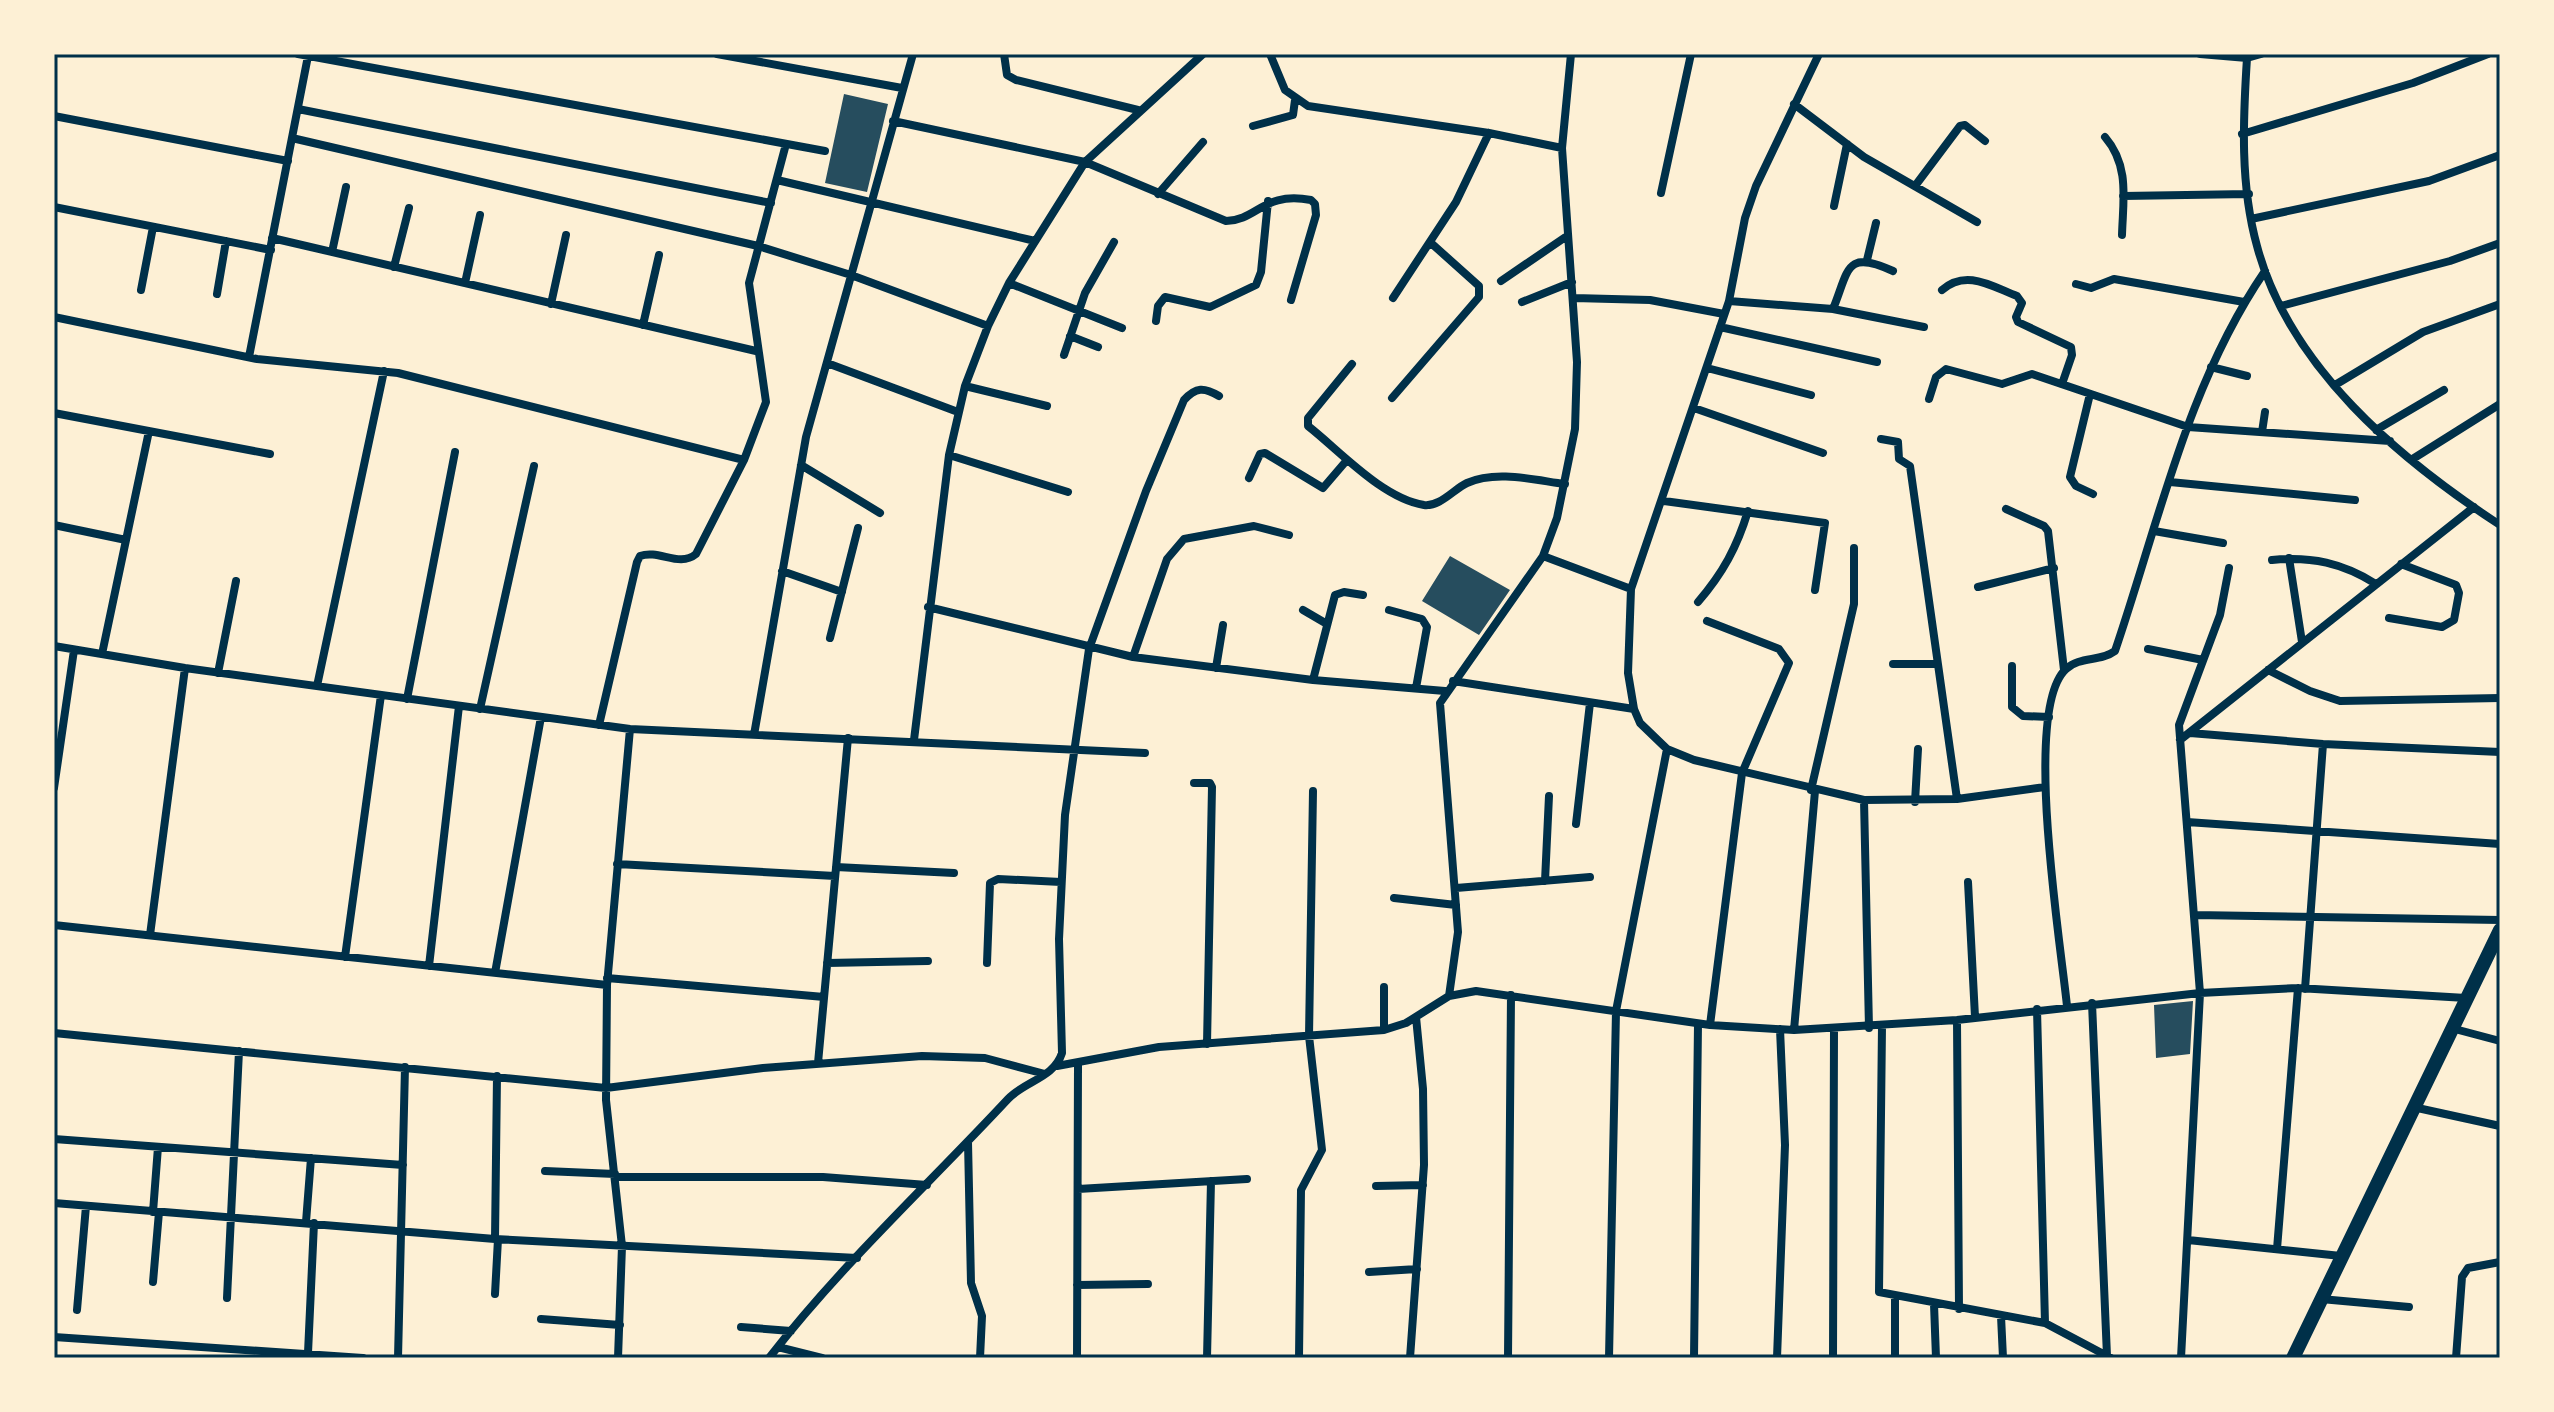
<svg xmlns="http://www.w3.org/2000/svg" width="2554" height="1412" viewBox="0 0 2554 1412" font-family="'PT Sans Narrow',sans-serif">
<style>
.building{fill:#264d5e}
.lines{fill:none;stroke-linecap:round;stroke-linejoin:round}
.minor{stroke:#003049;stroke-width:8}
.tertiary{stroke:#003049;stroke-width:14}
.neatline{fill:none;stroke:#003049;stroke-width:3}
</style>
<rect width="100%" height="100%" fill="#fdf0d5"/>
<path class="building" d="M844 94 888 104 867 192 825 183Z
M1450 556 1510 590 1479 635 1422 601Z
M2193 1001 2190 1054 2156 1058 2154 1005Z"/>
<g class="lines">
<path class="minor" d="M298 54 825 151
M717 54 902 88
M1004 54 1007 75 1016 80 1138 110
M1270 54 1285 90 1308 106 1489 133 1562 148
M1819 54 1756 186 1745 218 1729 301 1631 589 1628 673 1634 709 1640 723 1667 749 1694 760 1864 800 1957 799 2045 787
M2200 54 2247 58 2261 54
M2247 58C2243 120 2240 185 2257 246 2289 367 2399 459 2500 525
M1794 104 1864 157 1977 222
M298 109 771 203
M54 116 288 161
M893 121 1085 162 1226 221C1258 220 1263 191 1311 200L1315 204 1316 215 1291 300
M1253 126 1293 115 1295 100
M2242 134 2413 83 2488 54
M2105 137C2130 166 2123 200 2122 235
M292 138 758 246 851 275 988 326
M777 180 1035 241
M1915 186 1960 126 1965 125 1985 141
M1661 193 1691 54
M1158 194 1203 142
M2123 196 2249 194
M1834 206 1847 144
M54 207 271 250
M2251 219 2429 181 2500 155
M272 238 756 351
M332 252 346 187
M1867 260 1876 223
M394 267 409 208
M1501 281 1567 236
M465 283 480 215
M1009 283 1122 328
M2076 284 2091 288 2114 279 2244 302
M141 290 153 227
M1942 290C1966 269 1991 286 2017 296L2022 303 2016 317 2018 322 2071 347 2072 355 2062 384
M217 294 226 241
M1393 298 1456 202 1489 133
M1574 298 1650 300 1724 314
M1729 301 1833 309 1924 327
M1522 302 1572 282
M551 304 566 235
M2281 306 2450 261 2500 243
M1833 309C1849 270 1845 249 1893 271
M54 317 257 359 398 373 744 460
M1156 321 1158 306 1165 297 1210 307 1256 285 1261 272 1268 201
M643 325 659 255
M1720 327 1877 362
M1070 336 1098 347
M1064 355 1085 293 1114 242
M249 357 308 56
M827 363 958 412
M1352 364 1308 418V426C1340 451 1382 498 1424 505 1440 507 1454 489 1467 483 1496 470 1534 480 1565 484
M2211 367 2247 376
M1707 368 1811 395
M2335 385 2423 332 2500 304
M965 386 1047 406
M2090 394 2070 477 2076 486 2093 494
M1392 398 1479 297V286L1431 243
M1929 399 1936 377 1946 369 2002 384 2032 374 2188 427 2390 441
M1694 408 1823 453
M54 413 270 454
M2376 430 2444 390
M2262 432 2265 412
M1881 439 1898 442 1899 459 1910 466 1957 799
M949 455 1068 492
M2411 460 2500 404
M801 465 880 513
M1249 478 1260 454 1265 453 1323 488 1347 460
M2170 482 2355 500
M1664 501 1825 523 1815 590
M2006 509 2044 526 2048 531 2064 670
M54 525 126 540
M2154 531 2223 543
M1543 556 1631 589
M2289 558 2302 642
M2272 560C2311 556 2343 563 2376 584
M782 571 842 592
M1978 587 2054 568
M1698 602C1723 573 1737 547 1748 511
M928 607 1133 657 1313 680 1445 691
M1303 610 1327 624
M1389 610 1422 619 1427 627 1416 688
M2389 618 2442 627 2454 620 2459 593 2456 585 2401 564
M1707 621 1779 649 1789 663 1742 773 1710 1025
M830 638 858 528
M54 646 185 668 630 729 1145 753
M2148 649 2203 660
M102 654 149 431
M1133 657 1167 559 1184 539 1254 526 1289 535
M1893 664H1937
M2012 666V707L2023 716 2049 717
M1216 668 1223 625
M2268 670 2310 691 2340 701 2500 698
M218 673 236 581
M1313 680 1335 595 1344 592 1363 595
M1453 681 1634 709
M317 686 384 371
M407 699 455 452
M480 709 534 466
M599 725 637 562 640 556C659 549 679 568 696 554L744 460 766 402 749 283 786 144
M2190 733 2323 744 2500 752
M754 735 806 437 913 54
M914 740 949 455 965 386 988 326 1009 283 1085 162 1203 54
M2180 740 2474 507
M1194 783H1210L1212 787 1207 1044
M54 788 74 650
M1811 790 1854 604V548
M1864 800 1869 1028
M1915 802 1918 749
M2187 822 2500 844
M1576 824 1590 703
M617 864 835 876
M836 867 954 873
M1545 881 1549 796
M1968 882 1975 1017
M1456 888 1590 877
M1394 898 1456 905
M2194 915 2500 920
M54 925 607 985
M150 935 185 668
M345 957 381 695
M827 963 928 961
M987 963 990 883 998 879 1061 882
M429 966 459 706
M495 973 541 717
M607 978 824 997
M2305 989 2323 744
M1449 996 1458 932 1440 703 1543 556 1557 518 1575 429 1577 362 1562 148 1571 54
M2092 1003 2107 1356
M2067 1006C2061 945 2022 709 2066 669 2080 656 2100 662 2115 651 2159 522 2187 385 2265 271
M2037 1009 2045 1323
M1957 1020 1959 1309
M1882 1026 1879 1292 2045 1323 2111 1358
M2451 1028 2500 1041
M1384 1030V987
M1794 1030 1815 791
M54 1033 606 1088 763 1068 922 1056 985 1058 1045 1074
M818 1063 848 738
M1057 1066 1159 1047 1384 1030 1406 1023 1449 996 1476 991 1710 1025 1794 1030 1957 1020 2200 993 2298 988 2466 998
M2413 1107 2500 1126
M54 1139 403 1165
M968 1142 971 1283 982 1316 980 1358
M545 1171 615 1174
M615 1177H823L927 1185
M1376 1186 1423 1185
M1078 1189 1247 1179
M54 1203 495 1239 857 1258
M153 1212 158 1147
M306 1222 311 1158
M495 1239 497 1076
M2188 1240 2341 1256
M2277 1249 2298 988
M1369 1272 1417 1269
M153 1282 159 1212
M1077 1285 1148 1284
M495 1294 498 1239
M227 1298 239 1051
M2321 1299 2409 1307
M1934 1304 1936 1358
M77 1310 86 1206
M2001 1316 2003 1358
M541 1319 620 1325
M741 1327 791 1331
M54 1337 363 1358
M778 1347 822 1358
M308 1353 314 1223
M398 1358 405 1067
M618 1358 622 1246 606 1100 607 985 630 729
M769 1358C841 1265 928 1185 1008 1099 1025 1081 1054 1078 1062 1053L1059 939 1065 815 1089 649 1146 491 1184 400C1196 387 1204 387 1219 396
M1077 1358 1078 1064
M1207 1358 1211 1181
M1299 1358 1301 1190 1322 1150 1309 1036 1313 791
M1410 1358 1424 1165 1423 1089 1416 1017
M1508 1358 1511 995
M1609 1358 1616 1011 1667 749
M1694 1358 1698 1024
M1777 1358 1785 1145 1780 1029
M1833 1358 1834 1029
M1895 1358V1297
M2181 1358 2200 993 2179 725 2220 615 2229 568
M2456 1358 2462 1277 2468 1268 2500 1262"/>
<path class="tertiary" d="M2293 1358 2500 930"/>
</g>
<rect width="2554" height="1412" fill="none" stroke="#fdf0d5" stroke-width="112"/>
<rect x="56" y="56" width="2442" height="1300" class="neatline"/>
</svg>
